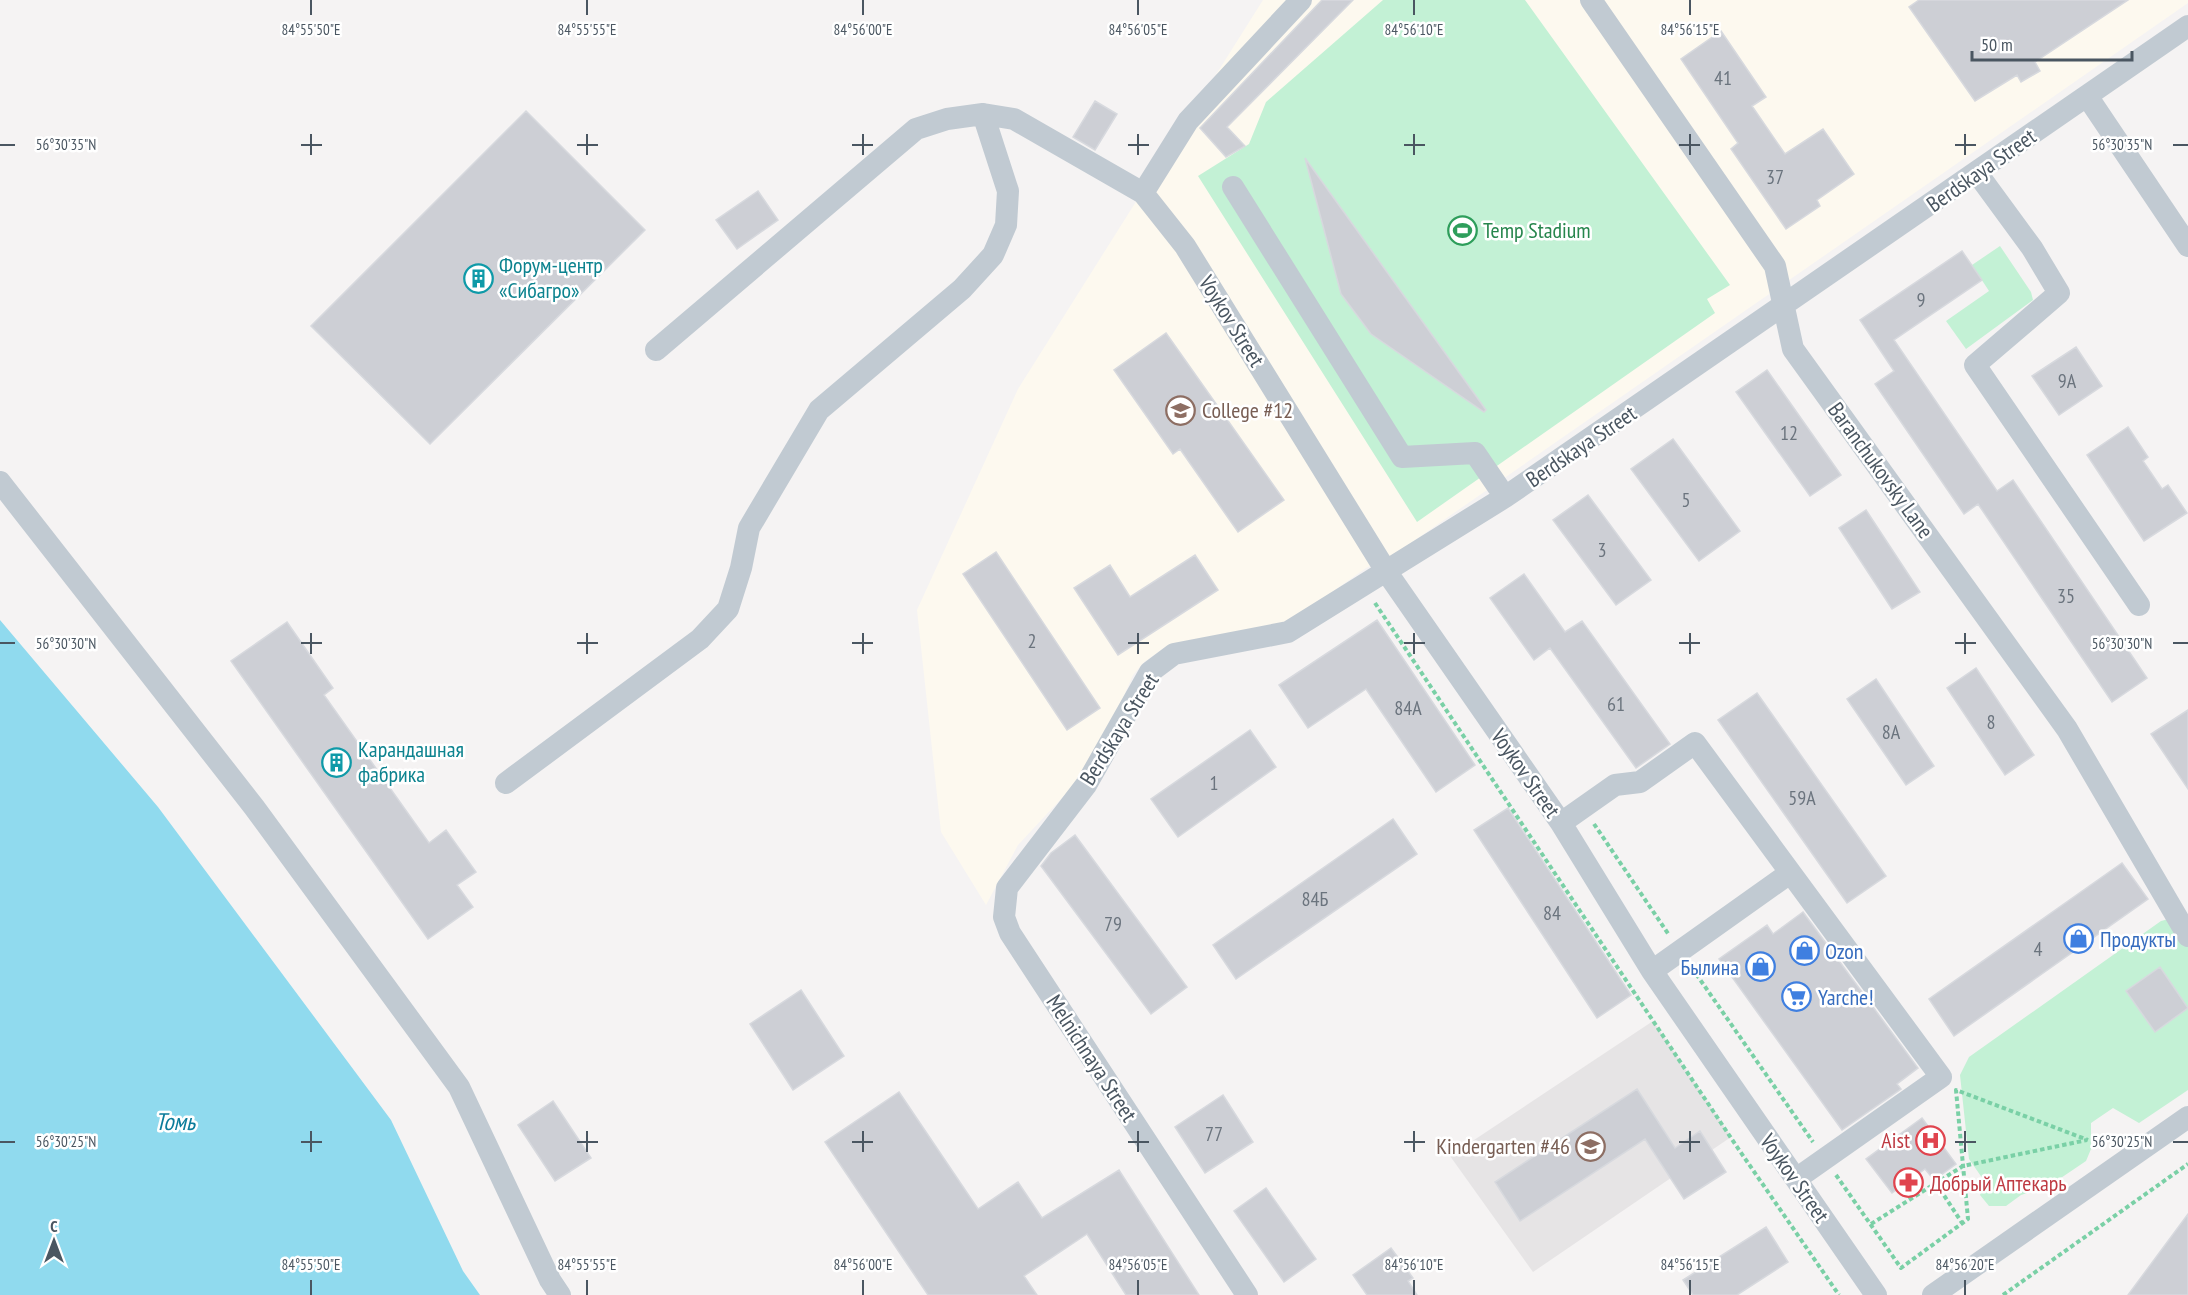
<svg xmlns="http://www.w3.org/2000/svg" width="2188" height="1295" viewBox="0 0 2188 1295" font-family="'PT Sans Narrow',sans-serif">
<style>
.commercial{fill:#fdf9ef}
.education{fill:#e6e4e5}
.green{fill:#c3f1d5}
.water{fill:#90daee}
.building{fill:#cdcfd5;stroke:#d7d9de;stroke-width:1.5}
.lines{fill:none;stroke-linecap:round;stroke-linejoin:round}
.path{stroke:#7ad0a6;stroke-width:4;stroke-dasharray:4.5 3;stroke-linecap:butt}
.minor{stroke:#c1cad2;stroke-width:22}
.ticks{fill:none;stroke:#4a5661;stroke-width:2}
.labels{text-anchor:middle;stroke-width:5;stroke-linejoin:round;paint-order:stroke}
.number-label{font-size:20px;fill:#6b747e}
.street-label{font-size:22px;fill:#4a5661;stroke:#fff}
.leisure-label{font-size:22px;fill:#27864d;stroke:#fff;text-anchor:start}
.culture-label{font-size:22px;fill:#0d838f;stroke:#fff;text-anchor:start}
.education-label{font-size:22px;fill:#785e54;stroke:#fff;text-anchor:start}
.shop-label{font-size:22px;fill:#366cbe;stroke:#fff;text-anchor:start}
.health-label{font-size:22px;fill:#be3a42;stroke:#fff;text-anchor:end}
.water-label{font-size:24px;font-style:italic;fill:#0c7c9b;stroke:#fff}
.ticks-label{font-size:15px;text-anchor:middle;fill:#4a5661;stroke:#fff;stroke-width:5;stroke-linejoin:round;paint-order:stroke}
</style>
<rect width="100%" height="100%" fill="#f5f3f3"/>
<path class="commercial" d="M1263 0H2188V3L1392 556 1366 568 1284 626 1164 648 1144 662 1133 675 1118 709 1073 786 1018 845 986 905 941 832 917 610 1018 389Z"/>
<path class="education" d="M1653 1021 1731 1137 1533 1272 1450 1156Z"/>
<path class="green" d="M1383 0H1525L1730 285 1707 299 1715 313 1417 522 1198 176 1249 144 1266 102Z
M2000 246 2031 292 2033 300 1966 349 1946 321 1989 291 1972 265Z
M2188 914V1090L2139 1123 2113 1108 2091 1123V1149L2086 1161 2049 1186 2021 1195 2006 1206H1989L1980 1195 1985 1182 1969 1159 1960 1075 1969 1057 2161 921Z"/>
<path class="water" d="M0 620 158 807 391 1120 463 1271 480 1295H0Z"/>
<path class="building" d="M1322 0H1353L1227 127 1245 146 1226 157 1200 128Z
M1919 0H2128L2035 62 2040 71 2021 82 2017 75 1975 101 1909 7Z
M1721 31 1766 97 1752 106 1785 154 1823 129 1854 174 1817 200 1820 206 1786 229 1731 149 1738 143 1681 59Z
M1095 101 1117 114 1095 150 1073 137Z
M526 111 645 230 430 444 311 326Z
M1305 158 1486 410 1484 412 1371 334 1341 294Z
M758 191 778 220 737 249 716 220Z
M1962 251 1982 280 1894 340 1997 491 2013 480 2147 678 2112 702 1978 504 1964 514 1875 384 1894 371 1860 320Z
M1166 333 1284 500 1238 532 1180 449 1173 454 1114 370Z
M2076 347 2102 386 2059 415 2032 376Z
M1767 370 1841 475 1810 496 1736 392Z
M2128 427 2148 457 2143 461 2162 489 2168 485 2187 513 2144 541 2087 455Z
M1673 439 1740 531 1699 561 1631 469Z
M1588 495 1651 580 1616 605 1553 520Z
M1866 510 1920 592 1892 609 1839 528Z
M996 552 1100 708 1067 730 963 574Z
M1195 555 1218 590 1118 655 1074 588 1110 565 1130 597Z
M1524 574 1565 632 1582 621 1670 744 1636 768 1550 648 1534 660 1490 598Z
M1377 620 1475 765 1436 792 1366 689 1308 728 1279 685Z
M287 622 333 688 324 695 429 843 446 830 476 872 457 885 473 907 428 939 231 661Z
M1976 668 2034 755 2005 775 1947 688Z
M1876 679 1934 766 1906 785 1847 699Z
M1757 693 1886 876 1847 903 1718 720Z
M2188 710V789L2151 734Z
M1250 730 1276 767 1178 837 1151 799Z
M1508 808 1631 995 1597 1018 1474 830Z
M1393 819 1417 854 1236 979 1213 945Z
M1075 835 1187 987 1151 1014 1041 866 1051 853Z
M2122 863 2148 899 1954 1036 1929 999Z
M1803 912 1918 1068 1897 1084 1901 1089 1842 1130 1719 959 1767 925 1773 934Z
M2160 967 2188 1008 2155 1032 2126 991Z
M801 990 844 1056 793 1090 750 1024Z
M1637 1089 1675 1148 1700 1131 1726 1172 1684 1199 1645 1139 1520 1221 1495 1182Z
M899 1092 978 1209 1018 1182 1042 1218 1119 1170 1199 1295H1126L1087 1234 1024 1276 1037 1295H928L825 1142Z
M1223 1095 1253 1142 1205 1173 1175 1127Z
M553 1101 591 1158 555 1181 518 1125Z
M1922 1118 1956 1164 1934 1180 1925 1169 1892 1193 1866 1159Z
M1266 1188 1316 1259 1284 1282 1234 1211Z
M2188 1214V1295H2128Z
M1766 1227 1788 1262 1737 1295H1693L1683 1280Z
M1391 1248 1413 1278 1408 1281 1417 1295H1367L1353 1275Z"/>
<g class="lines">
<path class="path" d="M1375 603 1735 1144 1839 1295
M1594 824 1669 935
M1692 968 1813 1142
M1836 1175 1901 1268 1968 1219 1956 1090 2088 1140
M1936 1183 1962 1223
M1871 1224 1963 1166 2087 1140
M2003 1295 2188 1164"/>
<path class="minor" d="M1591 0 1775 266 1793 349 2067 729 2188 936
M2087 96 2188 246
M1977 173 2032 248 2059 293 1975 365 2139 605
M1233 187 1402 457 1475 453 1505 497
M1143 193 1188 121 1301 0
M656 350 916 129 947 119 983 114 1014 119 1143 193 1185 246 1386 571 1561 823 1652 971 1876 1295
M0 482 254 807 459 1087 550 1280 560 1295
M506 783 700 639 728 609 741 568 749 528 819 410 962 289 993 255 1006 225 1008 191 983 114
M1561 823 1615 785 1640 782 1695 743 1941 1077 1796 1179
M1652 971 1790 873
M1247 1295 1010 933 1004 917 1007 888 1086 785 1150 672 1174 654 1288 632 1386 571 1505 497 2188 26
M1933 1295 2188 1117"/>
</g>
<path class="ticks" d="M311 0V15M587 0V15M863 0V15M1138 0V15M1414 0V15M1690 0V15M311 134V155M587 134V155M863 134V155M1138 134V155M1414 134V155M1690 134V155M1965 134V155M0 145H15M301 145H322M577 145H598M852 145H873M1128 145H1149M1404 145H1425M1679 145H1700M1955 145H1976M2173 145H2188M311 633V654M587 633V654M863 633V654M1138 633V654M1414 633V654M1690 633V654M1965 633V654M0 643H15M301 643H322M577 643H598M852 643H873M1128 643H1149M1404 643H1425M1679 643H1700M1955 643H1976M2173 643H2188M311 1131V1152M587 1131V1152M863 1131V1152M1138 1131V1152M1414 1131V1152M1690 1131V1152M1965 1131V1152M0 1142H15M301 1142H322M577 1142H598M852 1142H873M1128 1142H1149M1404 1142H1425M1679 1142H1700M1955 1142H1976M2173 1142H2188M311 1280V1295M587 1280V1295M863 1280V1295M1138 1280V1295M1414 1280V1295M1690 1280V1295M1965 1280V1295"/>
<defs>
<symbol id="stadium-ring" viewBox="-11 -11 22 22"><circle r="9.5" fill="#fff" stroke="#2e9e5b" stroke-width="1.5"/><path d="M0-5a6.5 5 0 1 0 0 10a6.5 5 0 1 0 0-10ZM-3.5-1.8h7v3.6h-7Z" fill="#2e9e5b"/></symbol>
<symbol id="building-ring" viewBox="-11 -11 22 22"><circle r="9.5" fill="#fff" stroke="#0f9aa8" stroke-width="1.5"/><path d="M-4-6H4V6H1V3H-1V6H-4ZM-2.5-4.3h1.7v1.8h-1.7ZM.8-4.3h1.7v1.8H.8ZM-2.5-1h1.7V.8h-1.7ZM.8-1h1.7V.8H.8Z" fill="#0f9aa8"/></symbol>
<symbol id="university-ring" viewBox="-11 -11 22 22"><circle r="9.5" fill="#fff" stroke="#8d6e63" stroke-width="1.5"/><path d="M0-5L7-2L0 1L-7-2ZM-4 1L0 2.5L4 1V4Q0 6-4 4Z" fill="#8d6e63"/></symbol>
<symbol id="shop-ring" viewBox="-11 -11 22 22"><circle r="9.5" fill="#fff" stroke="#3f7fe0" stroke-width="1.5"/><path d="M-5-2.5h2.3a2.7 3.5 0 0 1 5.4 0H5L5.5 6h-11ZM-1.5-2.5h3a1.5 2.3 0 0 0-3 0Z" fill="#3f7fe0"/></symbol>
<symbol id="supermarket-ring" viewBox="-11 -11 22 22"><circle r="9.5" fill="#fff" stroke="#3f7fe0" stroke-width="1.5"/><path d="M-6-5.5h2.5l.6 2H6L4.5 2H-2.5L-4.4-4H-6ZM-1.5 3.2a1.3 1.3 0 1 0 .1 0ZM3 3.2a1.3 1.3 0 1 0 .1 0Z" fill="#3f7fe0"/></symbol>
<symbol id="hospital-ring" viewBox="-11 -11 22 22"><circle r="9.5" fill="#fff" stroke="#e0444e" stroke-width="1.5"/><path d="M-5-5h3v3.5h4V-5h3V5h-3V1.5h-4V5h-3Z" fill="#e0444e"/></symbol>
<symbol id="school-ring" viewBox="-11 -11 22 22"><circle r="9.5" fill="#fff" stroke="#8d6e63" stroke-width="1.5"/><path d="M0-5L7-2L0 1L-7-2ZM-4 1L0 2.5L4 1V4Q0 6-4 4Z" fill="#8d6e63"/></symbol>
<symbol id="pharmacy-ring" viewBox="-11 -11 22 22"><circle r="9.5" fill="#fff" stroke="#e0444e" stroke-width="1.5"/><path d="M-2-6h4v4h4v4h-4v4h-4v-4h-4v-4h4Z" fill="#e0444e"/></symbol>
</defs>
<g fill-rule="evenodd">
<use href="#stadium-ring" x="1446" y="214" width="33" height="33"/>
<use href="#building-ring" x="462" y="262" width="33" height="33"/>
<use href="#university-ring" x="1164" y="394" width="33" height="33"/>
<use href="#building-ring" x="320" y="746" width="33" height="33"/>
<use href="#shop-ring" x="2062" y="922" width="33" height="33"/>
<use href="#shop-ring" x="1788" y="934" width="33" height="33"/>
<use href="#shop-ring" x="1744" y="950" width="33" height="33"/>
<use href="#supermarket-ring" x="1780" y="980" width="33" height="33"/>
<use href="#hospital-ring" x="1914" y="1124" width="33" height="33"/>
<use href="#school-ring" x="1574" y="1130" width="33" height="33"/>
<use href="#pharmacy-ring" x="1892" y="1166" width="33" height="33"/>
</g>
<g class="labels">
<g class="number-label">
<text x="1723" y="85">41</text>
<text x="1775" y="184">37</text>
<text x="1921" y="307">9</text>
<text x="2067" y="388">9А</text>
<text x="1789" y="440">12</text>
<text x="1686" y="507">5</text>
<text x="1602" y="557">3</text>
<text x="2066" y="603">35</text>
<text x="1032" y="648">2</text>
<text x="1616" y="711">61</text>
<text x="1408" y="715">84А</text>
<text x="1991" y="729">8</text>
<text x="1891" y="739">8А</text>
<text x="1214" y="790">1</text>
<text x="1802" y="805">59А</text>
<text x="1315" y="906">84Б</text>
<text x="1552" y="920">84</text>
<text x="1113" y="931">79</text>
<text x="2038" y="956">4</text>
<text x="1214" y="1141">77</text>
</g>
<g class="street-label">
<text transform="translate(1981 170) rotate(-35)" y="8">Berdskaya Street</text>
<text transform="translate(1232 321) rotate(58)" y="8">Voykov Street</text>
<text transform="translate(1581 446) rotate(-34)" y="8">Berdskaya Street</text>
<text transform="translate(1881 470) rotate(54)" y="8">Baranchukovsky Lane</text>
<text transform="translate(1119 729) rotate(-58)" y="8">Berdskaya Street</text>
<text transform="translate(1526 773) rotate(55)" y="8">Voykov Street</text>
<text transform="translate(1092 1058) rotate(57)" y="8">Melnichnaya Street</text>
<text transform="translate(1795 1178) rotate(55)" y="8">Voykov Street</text>
</g>
<g class="leisure-label">
<text x="1483" y="238">Temp Stadium</text>
</g>
<g class="culture-label">
<text x="499" y="273">Форум-центр<tspan x="499" dy="25">«Сибагро»</tspan></text>
<text x="358" y="757">Карандашная<tspan x="358" dy="25">фабрика</tspan></text>
</g>
<g class="education-label">
<text x="1202" y="418">College #12</text>
<text x="1570" y="1154" text-anchor="end">Kindergarten #46</text>
</g>
<g class="shop-label">
<text x="2100" y="947">Продукты</text>
<text x="1825" y="959">Ozon</text>
<text x="1739" y="975" text-anchor="end">Былина</text>
<text x="1818" y="1005">Yarche!</text>
</g>
<g class="health-label">
<text x="1910" y="1148">Aist</text>
<text x="1930" y="1191" text-anchor="start">Добрый Аптекарь</text>
</g>
<g class="water-label">
<text x="175" y="1130">Томь</text>
</g>
</g>
<g class="ticks-label">
<text x="311" y="35">84°55'50"E</text>
<text x="587" y="35">84°55'55"E</text>
<text x="863" y="35">84°56'00"E</text>
<text x="1138" y="35">84°56'05"E</text>
<text x="1414" y="35">84°56'10"E</text>
<text x="1690" y="35">84°56'15"E</text>
<text x="66" y="150">56°30'35"N</text>
<text x="2122" y="150">56°30'35"N</text>
<text x="66" y="649">56°30'30"N</text>
<text x="2122" y="649">56°30'30"N</text>
<text x="66" y="1147">56°30'25"N</text>
<text x="2122" y="1147">56°30'25"N</text>
<text x="311" y="1270">84°55'50"E</text>
<text x="587" y="1270">84°55'55"E</text>
<text x="863" y="1270">84°56'00"E</text>
<text x="1138" y="1270">84°56'05"E</text>
<text x="1414" y="1270">84°56'10"E</text>
<text x="1690" y="1270">84°56'15"E</text>
<text x="1965" y="1270">84°56'20"E</text>
</g>
<g transform="translate(54 1241)" stroke="#ffffff" stroke-width="4.5" paint-order="stroke">
<path d="M0-4.5L10 22L0 15L-10 22Z" fill="#4a5661"/>
<text y="-9" font-size="16" font-weight="bold" text-anchor="middle" fill="#4a5661">С</text>
</g>
<path d="M1972 51v9h160v-9" fill="none" stroke="#4a5661" stroke-width="3"/>
<text x="1981" y="51" font-size="18" fill="#4a5661" stroke="#ffffff" stroke-width="4.5" paint-order="stroke">50 m</text>
</svg>
